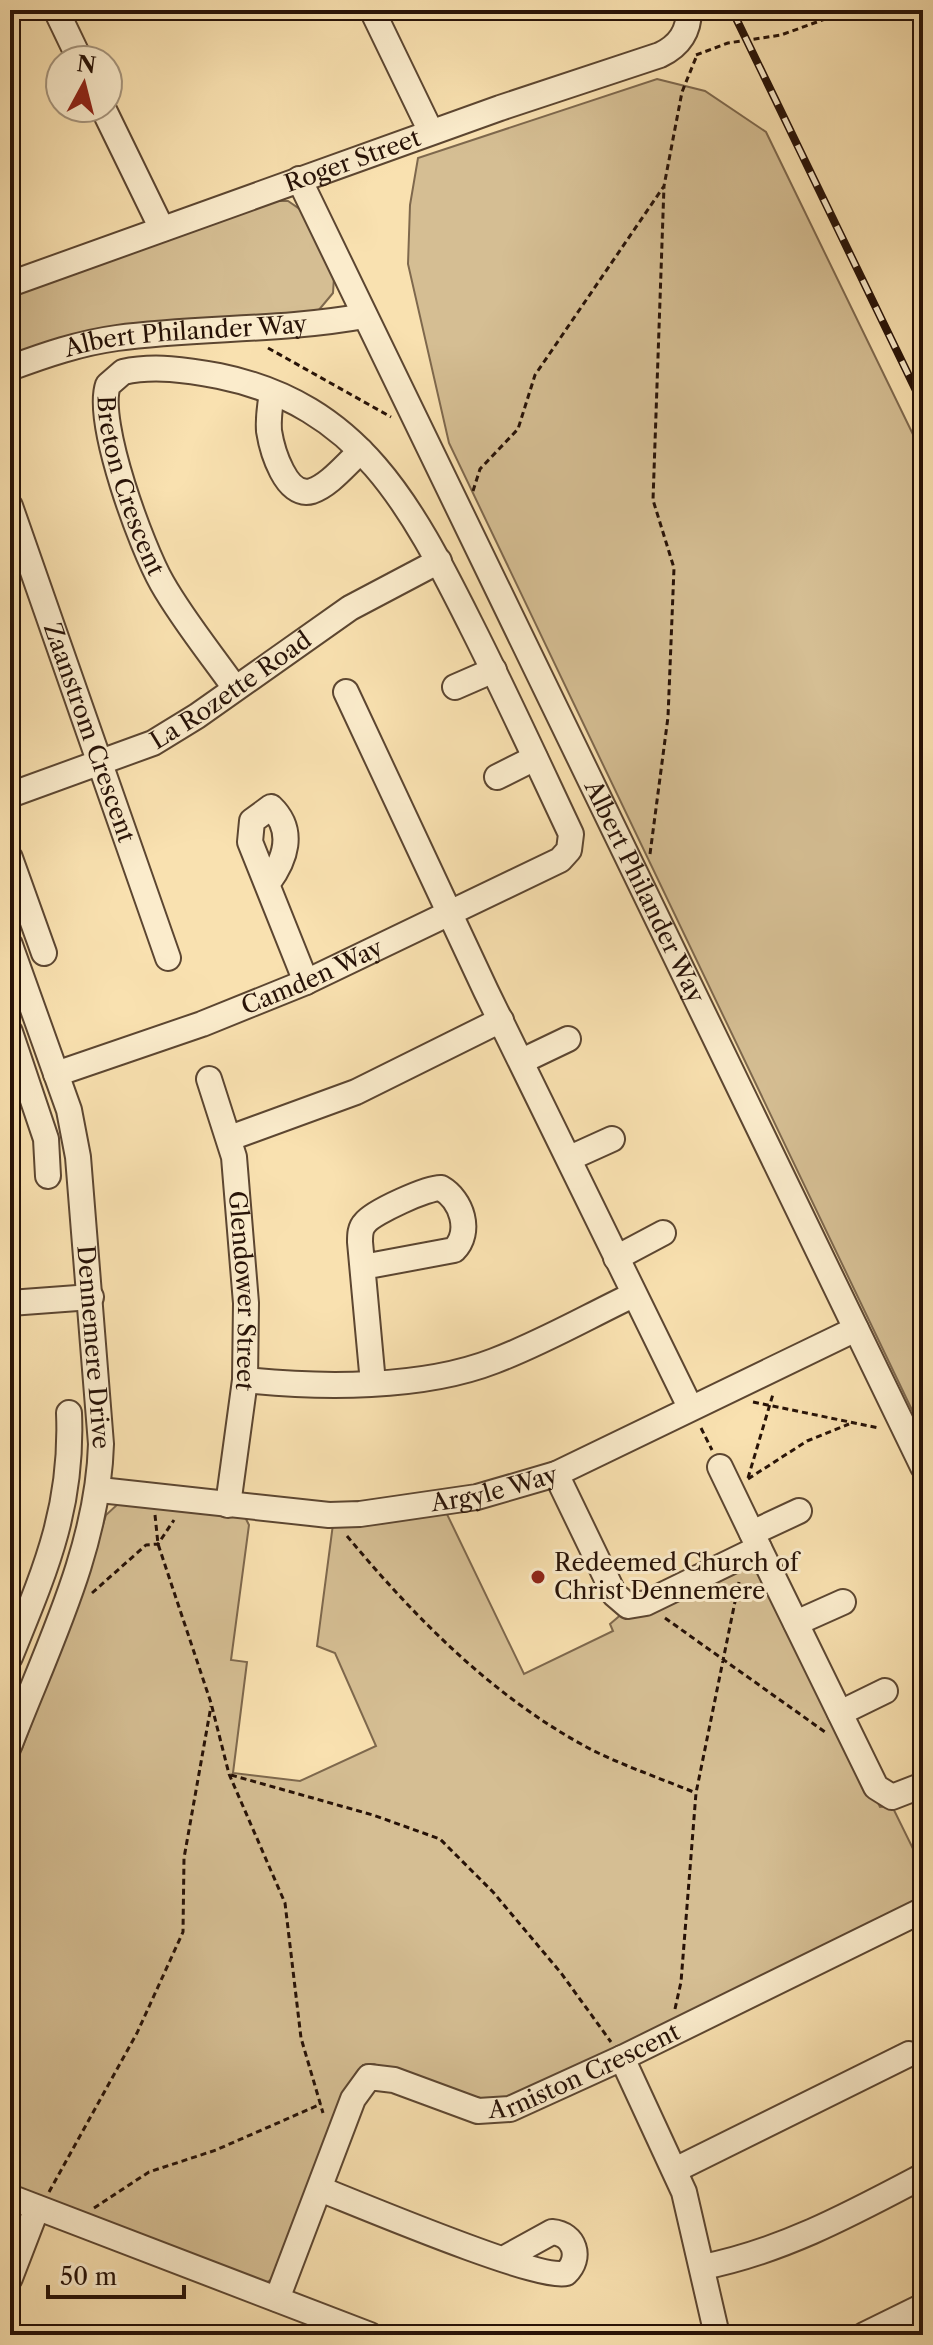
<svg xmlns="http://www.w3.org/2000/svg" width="933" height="2345" viewBox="0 0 933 2345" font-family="'Libre Caslon Text',serif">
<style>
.green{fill:#d5be93;stroke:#7e684d;stroke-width:2}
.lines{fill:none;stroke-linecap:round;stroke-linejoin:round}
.minor-casing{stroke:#5c4631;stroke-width:28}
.path{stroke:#271207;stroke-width:3;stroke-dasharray:6 4;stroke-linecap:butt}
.minor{stroke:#fbeccc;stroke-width:24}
.rail-casing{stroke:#271207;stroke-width:8}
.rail{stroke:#fbeccc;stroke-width:5;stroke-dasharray:15;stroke-linecap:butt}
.poi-dot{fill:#8f2418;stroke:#fbeccc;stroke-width:3}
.labels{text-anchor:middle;stroke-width:6;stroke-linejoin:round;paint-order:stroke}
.street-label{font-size:24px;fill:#271207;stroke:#fbeccc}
.poi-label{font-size:24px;fill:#271207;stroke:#fbeccc;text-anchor:start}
</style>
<rect width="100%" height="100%" fill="#f9e1b0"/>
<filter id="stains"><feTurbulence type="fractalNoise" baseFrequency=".0025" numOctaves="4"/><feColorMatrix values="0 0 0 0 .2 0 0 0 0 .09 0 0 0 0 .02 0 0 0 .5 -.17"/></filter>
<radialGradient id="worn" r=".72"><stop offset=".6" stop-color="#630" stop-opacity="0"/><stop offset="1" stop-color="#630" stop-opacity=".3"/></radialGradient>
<path class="green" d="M657 79 705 91 766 132 923 455V1433L449 443 408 264 410 205 418 158Z
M273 201H288L301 210 334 277 333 293 318 311 10 356V293Z
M119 1503 245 1517 249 1525 231 1660 247 1662 233 1773 300 1781 376 1746 335 1653 317 1646 333 1524 445 1510 524 1674 613 1631 610 1624 623 1613 754 1564 764 1571 880 1807 892 1806 923 1869V1903L513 2102H468L374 2064 363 2065 356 2073 280 2273 266 2283 10 2188V1780L83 1589 106 1515Z"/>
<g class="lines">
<defs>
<g id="minor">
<path d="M56 10 80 60"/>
<path d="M372 10 431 132"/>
<path d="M103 108 162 229"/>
<path id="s1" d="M299 179 923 1467"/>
<path id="s2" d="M10 284 500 108 660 55C679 46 689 32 689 10"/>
<path id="s3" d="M10 368C45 355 80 343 117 338 199 327 282 331 364 316"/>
<path d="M272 393C270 405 268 418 269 431 272 450 286 499 312 491 330 485 347 463 361 451"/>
<path id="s4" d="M10 506 168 958"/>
<path d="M455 687 494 670"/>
<path d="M346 692 486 991 690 1407"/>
<path d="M497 777 535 758"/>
<path id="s5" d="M10 795 153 743 197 716 350 608 439 561"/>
<path d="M10 858 44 953"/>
<path d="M268 883C285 860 296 831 271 807L252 821 250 842 306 982"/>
<path id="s6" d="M10 945 69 1110 78 1157 101 1444C98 1549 47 1648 10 1744"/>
<path d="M10 1032 46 1139 48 1176"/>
<path d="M522 1061 568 1039"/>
<path id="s7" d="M56 1074 202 1024 306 982 560 860 569 850 571 834C538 764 506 694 471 625 412 508 361 405 219 376 187 370 154 365 123 372L108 385C95 422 142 548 162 583 183 620 211 654 235 688"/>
<path id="s8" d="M209 1079 234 1157 246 1303 245 1380 228 1505"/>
<path d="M230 1138 356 1092 501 1020"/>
<path d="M570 1158 612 1139"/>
<path d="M616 1258 663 1233"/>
<path d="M363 1267 454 1250C472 1232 462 1200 441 1188 429 1187 373 1212 365 1223 360 1228 360 1235 360 1242L373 1383"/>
<path d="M10 1303 91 1297"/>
<path d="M245 1380C321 1388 422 1389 494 1361 542 1343 587 1317 633 1295"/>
<path d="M720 1467 759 1548"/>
<path d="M556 1474 614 1594 628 1606 646 1603 759 1548 876 1787 892 1797 923 1785"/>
<path id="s9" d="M100 1490 329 1515 360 1514 477 1497 556 1474 856 1329"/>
<path d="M752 1533 799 1511"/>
<path d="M796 1623 843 1602"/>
<path d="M10 1657C45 1571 73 1508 69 1413"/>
<path d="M840 1713 885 1691"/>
<path d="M622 2058 684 2192 717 2335"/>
<path d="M675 2170 909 2054"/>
<path d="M320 2189C358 2204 540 2281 566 2273 582 2258 575 2234 552 2232L503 2259"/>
<path d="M10 2197 370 2335"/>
<path d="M703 2267C783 2251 851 2214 923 2176"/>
<path d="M10 2278 37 2208"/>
<path id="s10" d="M277 2299 353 2099 369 2077 394 2080 478 2111 510 2109 622 2058 923 1910"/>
<path d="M10 2335H11"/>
<path d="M864 2335 923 2306"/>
</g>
</defs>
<use href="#minor" class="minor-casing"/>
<path class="path" d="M696 55 728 43 781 35 850 10
M268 348 391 417
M473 491 480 469 518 429 535 375 664 186 682 92 697 55
M650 854 668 717 674 568 653 500 664 186
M753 1402 879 1428
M701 1428 712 1450
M748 1478 773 1394
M748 1479 807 1441 849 1424
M155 1515 158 1544 211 1703 229 1774 285 1903 301 2038 323 2113
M347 1536C417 1620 496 1700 594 1751 627 1767 662 1779 696 1793
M92 1593 146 1545 158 1544 174 1520
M665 1618 825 1732
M231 1775 373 1815 440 1839 493 1892 561 1973 611 2042
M675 2009 681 1982 696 1793 739 1582
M10 2065 17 2147 16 2175
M49 2192 137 2033 183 1932 184 1858 211 1706
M94 2208 149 2172 216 2150 321 2104"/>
<use href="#minor" class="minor"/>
<defs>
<path id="rail" d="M732 10 923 405"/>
</defs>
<use href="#rail" class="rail-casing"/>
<use href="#rail" class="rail"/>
</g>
<circle class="poi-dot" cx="538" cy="1577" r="8"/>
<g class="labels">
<g class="street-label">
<text dy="8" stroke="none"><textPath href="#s2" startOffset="364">Roger Street</textPath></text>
<text dy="8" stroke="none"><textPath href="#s3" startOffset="180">Albert Philander Way</textPath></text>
<text dy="8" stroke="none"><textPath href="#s7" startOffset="1400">Breton Crescent</textPath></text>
<text dy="8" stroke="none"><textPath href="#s5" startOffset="246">La Rozette Road</textPath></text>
<text dy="8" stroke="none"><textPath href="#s4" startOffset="240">Zaanstrom Crescent</textPath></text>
<text dy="8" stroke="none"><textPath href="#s1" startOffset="792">Albert Philander Way</textPath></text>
<text dy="8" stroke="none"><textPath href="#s7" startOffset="274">Camden Way</textPath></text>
<text dy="8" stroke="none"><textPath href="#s8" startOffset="216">Glendower Street</textPath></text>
<text dy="8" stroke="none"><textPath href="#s6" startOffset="414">Dennemere Drive</textPath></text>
<text dy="8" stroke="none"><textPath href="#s9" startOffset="398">Argyle Way</textPath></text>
<text dy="8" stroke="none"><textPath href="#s10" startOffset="470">Arniston Crescent</textPath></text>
</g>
<g class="poi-label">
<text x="554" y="1571">Redeemed Church of<tspan x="554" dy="28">Christ Dennemere</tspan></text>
</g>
</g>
<rect width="933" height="2345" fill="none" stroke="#f9e1b0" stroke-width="40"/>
<rect x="12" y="12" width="909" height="2321" fill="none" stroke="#271207" stroke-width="4"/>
<rect x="20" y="20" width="893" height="2305" fill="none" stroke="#271207" stroke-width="2"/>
<g transform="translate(84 84) rotate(7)"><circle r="38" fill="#fbeccc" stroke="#a6957d" stroke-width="2"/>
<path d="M0-6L14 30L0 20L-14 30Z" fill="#8f2418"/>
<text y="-12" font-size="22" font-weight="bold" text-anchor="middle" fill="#271207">N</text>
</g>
<path d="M48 2285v12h136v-12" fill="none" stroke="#271207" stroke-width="4"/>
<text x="60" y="2285" font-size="24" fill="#271207" stroke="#fbeccc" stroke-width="6" paint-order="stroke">50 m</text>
<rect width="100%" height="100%" filter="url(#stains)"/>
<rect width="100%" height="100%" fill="url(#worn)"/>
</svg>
